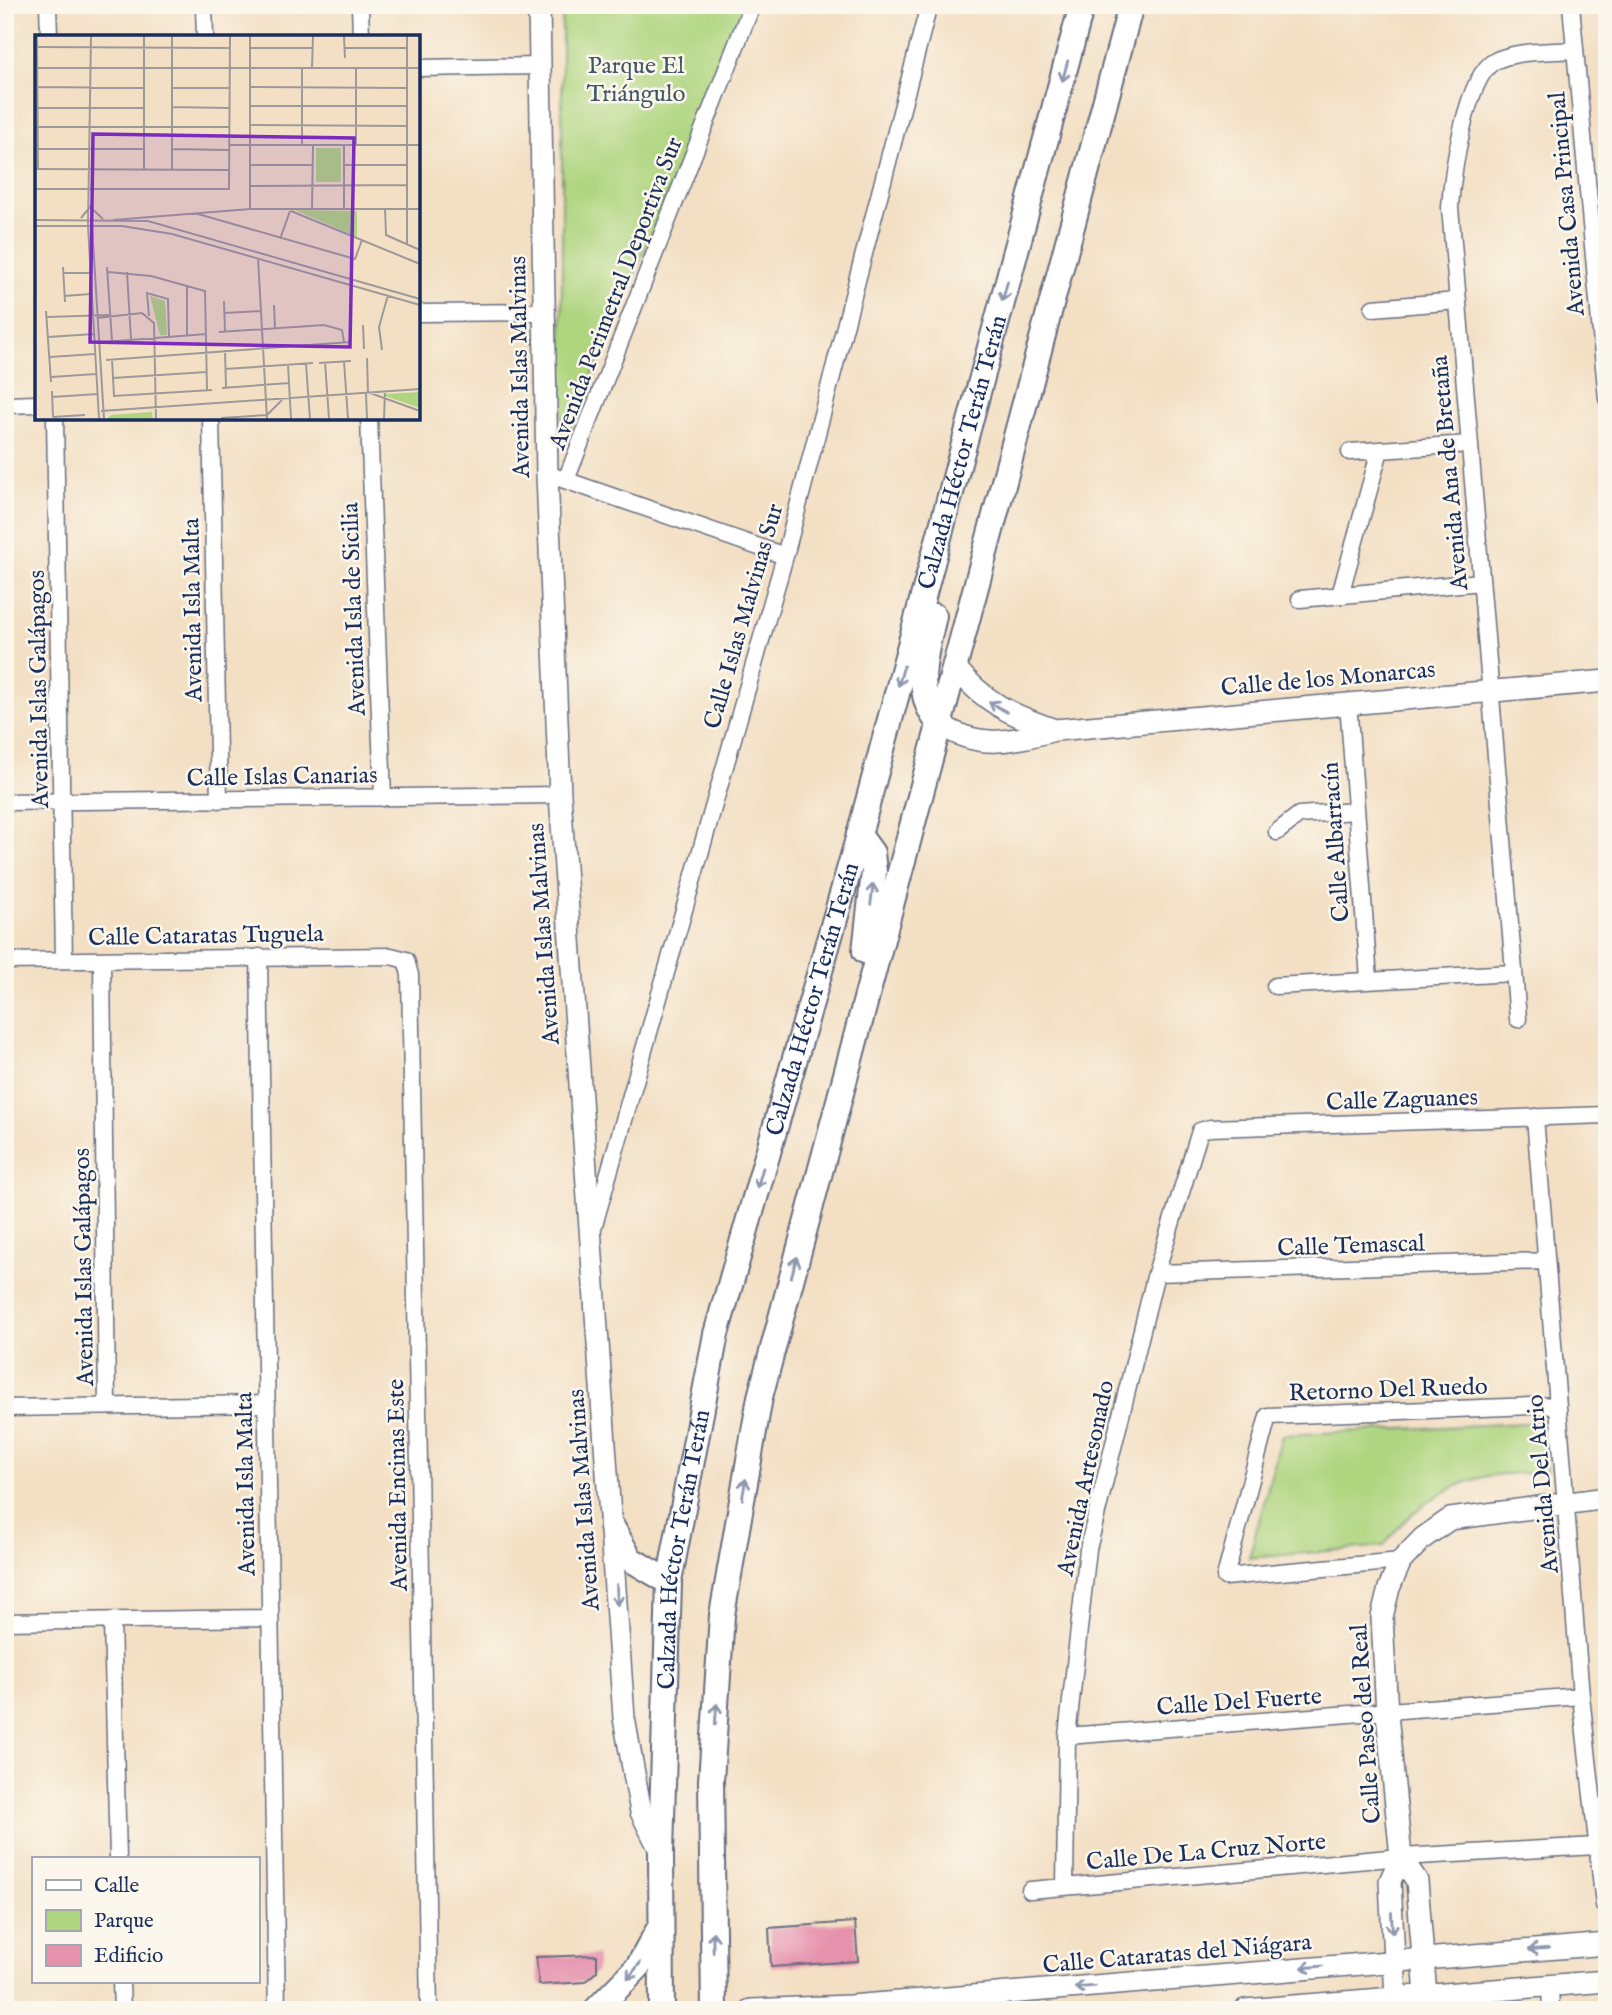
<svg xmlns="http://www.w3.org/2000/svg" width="1612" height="2015" viewBox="0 0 1612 2015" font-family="'IM FELL English',serif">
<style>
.green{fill:#afd57f;stroke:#65826e;stroke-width:2}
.building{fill:#e692ad}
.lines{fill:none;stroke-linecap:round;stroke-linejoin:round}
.street-casing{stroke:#676d81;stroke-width:19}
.secondary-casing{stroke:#676d81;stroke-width:24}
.primary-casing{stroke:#676d81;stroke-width:28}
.street{stroke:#fff;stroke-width:16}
.secondary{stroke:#fff;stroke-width:21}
.primary{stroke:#fff;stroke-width:24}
.oneway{stroke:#8d97ae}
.labels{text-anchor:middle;stroke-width:5;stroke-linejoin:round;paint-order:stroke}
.park-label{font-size:24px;fill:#405866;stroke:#fbf7ec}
.street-label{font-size:24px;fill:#1b2f5e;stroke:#fbf7ec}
.inset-road{fill:none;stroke:#9d999b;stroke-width:2}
.view{fill:#7b2cbf;fill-opacity:0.15;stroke:#7b2cbf;stroke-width:3.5}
.inset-edge{fill:none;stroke:#1b2f5e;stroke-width:3.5}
</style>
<rect width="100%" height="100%" fill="#fbf7ec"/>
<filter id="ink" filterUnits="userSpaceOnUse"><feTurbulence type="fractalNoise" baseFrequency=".0143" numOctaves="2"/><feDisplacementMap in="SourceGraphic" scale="14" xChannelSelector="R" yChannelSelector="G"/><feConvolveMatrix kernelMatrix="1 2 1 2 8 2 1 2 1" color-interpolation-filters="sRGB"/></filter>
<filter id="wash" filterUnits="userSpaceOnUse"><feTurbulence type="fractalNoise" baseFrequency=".00686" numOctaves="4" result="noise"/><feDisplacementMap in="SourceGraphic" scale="28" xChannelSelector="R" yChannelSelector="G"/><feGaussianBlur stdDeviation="1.57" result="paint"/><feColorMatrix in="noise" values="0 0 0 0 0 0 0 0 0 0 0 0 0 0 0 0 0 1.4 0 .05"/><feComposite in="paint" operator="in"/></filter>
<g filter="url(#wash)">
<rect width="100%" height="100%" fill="#f3dfc3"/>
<path class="green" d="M562 5H747L562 448Z
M1543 1422 1546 1472C1525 1474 1500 1472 1480 1478 1441 1488 1406 1513 1384 1546L1249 1558 1282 1435Z"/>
<g id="blocks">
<path class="building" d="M855 1922 858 1961 771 1967 769 1928Z
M597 1955V1971L585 1982 539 1985 536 1957Z"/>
</g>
</g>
<g filter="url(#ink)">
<use href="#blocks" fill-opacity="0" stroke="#676d81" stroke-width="2"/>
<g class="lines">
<defs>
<path id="street" d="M48 5 49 37
M204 5 205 37
M360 5 361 37
M1571 5 1607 399
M418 68 540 66
M1373 308 1458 301
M418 313 544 312
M5 405 37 404
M55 418 64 960
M211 418 219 800
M369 418 383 798
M1350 452 1469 444
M556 477 785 556
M566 480 752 5
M1340 595 1380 450
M1300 599 1481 582
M1348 702 1369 979
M5 802 560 795
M1277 832 1299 815 1355 811
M259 957 277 2010
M102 960 107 1405
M5 961 391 956 406 960 410 975 429 2010
M1275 986 1513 973
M1518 1019 1450 207C1452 176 1466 75 1495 61 1517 50 1551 52 1575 50
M1535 1117 1581 1696 1604 1905
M594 1225 785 556 929 5
M1156 1273 1546 1261
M5 1408 267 1404
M1401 1561 1225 1577 1268 1416 1558 1405
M112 1621 118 1859
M5 1622 269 1618
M1067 1736 1581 1696
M1065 1886 1067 1736 1088 1549 1156 1273 1200 1131 1210 1128 1607 1115
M1030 1890 1401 1857 1596 1846
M121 1982 122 2010
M1550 1986 1551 2010"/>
<path id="secondary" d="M539 5 547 474 560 795 624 1718 641 1812 661 1852
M953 665C985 703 1009 714 1055 730
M939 723C977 751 1013 741 1055 730L1607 681
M1426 1996 1417 1881 1401 1857 1387 1714 1382 1617 1389 1588 1401 1561 1423 1538 1450 1519 1607 1498
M1396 1998 1390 1881 1401 1857
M751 2010 850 2006 1607 1944
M1245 2010 1607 1981"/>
<g id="primary">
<path d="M934 616C926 652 912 692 939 723"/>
<path d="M859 835 872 853 874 872 865 951"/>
<path d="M612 1527 630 1559 669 1582"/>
<path d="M596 2010 638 1967 661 1925"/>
<path id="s1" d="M662 2010 661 1852 669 1582 716 1334 859 835 1082 5"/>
<path d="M714 2010 711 1781 722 1615 760 1397 1131 5"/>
</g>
</defs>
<use href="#street" class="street-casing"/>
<use href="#secondary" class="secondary-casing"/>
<use href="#primary" class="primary-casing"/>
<use href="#street" class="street"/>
<use href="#secondary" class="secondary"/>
<use href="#primary" class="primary"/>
</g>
<defs><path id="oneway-shaft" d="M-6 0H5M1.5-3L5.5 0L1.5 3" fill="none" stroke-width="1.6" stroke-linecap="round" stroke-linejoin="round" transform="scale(1.75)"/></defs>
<g class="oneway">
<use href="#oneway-shaft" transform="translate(1065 71) rotate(105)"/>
<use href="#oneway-shaft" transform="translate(1005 291) rotate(105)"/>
<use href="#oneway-shaft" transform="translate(901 676) rotate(105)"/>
<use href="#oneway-shaft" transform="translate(998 707) rotate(-150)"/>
<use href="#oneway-shaft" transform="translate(872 894) rotate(-83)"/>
<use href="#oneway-shaft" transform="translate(760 1178) rotate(106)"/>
<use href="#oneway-shaft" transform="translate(794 1267) rotate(-75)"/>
<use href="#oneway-shaft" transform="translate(744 1489) rotate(-80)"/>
<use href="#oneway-shaft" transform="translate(617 1595) rotate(87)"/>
<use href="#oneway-shaft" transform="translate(716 1714) rotate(-86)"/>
<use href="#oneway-shaft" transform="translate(1392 1923) rotate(87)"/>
<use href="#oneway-shaft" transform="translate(713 1942) rotate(-91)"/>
<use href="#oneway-shaft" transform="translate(1539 1949) rotate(175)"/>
<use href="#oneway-shaft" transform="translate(1312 1967) rotate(175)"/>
<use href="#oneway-shaft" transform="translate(634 1971) rotate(128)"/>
<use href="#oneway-shaft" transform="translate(1085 1987) rotate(175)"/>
</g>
</g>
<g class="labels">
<g class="park-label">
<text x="636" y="73">Parque El<tspan x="636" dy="28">Triángulo</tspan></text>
</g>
<g class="street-label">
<text transform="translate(1566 204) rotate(-95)" y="8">Avenida Casa Principal</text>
<text transform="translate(615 293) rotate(-69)" y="8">Avenida Perimetral Deportiva Sur</text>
<text transform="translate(519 367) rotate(-91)" y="8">Avenida Islas Malvinas</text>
<text dy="8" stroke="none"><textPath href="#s1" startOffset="1596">Calzada Héctor Terán Terán</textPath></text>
<text transform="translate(1449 473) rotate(-95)" y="8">Avenida Ana de Bretaña</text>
<text transform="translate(353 609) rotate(-92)" y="8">Avenida Isla de Sicilia</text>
<text transform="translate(192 610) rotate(-91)" y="8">Avenida Isla Malta</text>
<text transform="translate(743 616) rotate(-74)" y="8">Calle Islas Malvinas Sur</text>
<text transform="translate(1328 678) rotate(-5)" y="8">Calle de los Monarcas</text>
<text transform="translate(38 689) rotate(-91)" y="8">Avenida Islas Galápagos</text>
<text transform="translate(282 776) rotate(-1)" y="8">Calle Islas Canarias</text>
<text transform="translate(1335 842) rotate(-94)" y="8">Calle Albarracín</text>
<text transform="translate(543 934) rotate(-94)" y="8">Avenida Islas Malvinas</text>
<text transform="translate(206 935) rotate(-1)" y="8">Calle Cataratas Tuguela</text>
<text dy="8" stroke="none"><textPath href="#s1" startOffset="1029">Calzada Héctor Terán Terán</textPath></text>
<text transform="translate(1402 1099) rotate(-2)" y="8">Calle Zaguanes</text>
<text transform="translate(1351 1245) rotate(-2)" y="8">Calle Temascal</text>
<text transform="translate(83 1267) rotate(-91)" y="8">Avenida Islas Galápagos</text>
<text transform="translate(1388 1389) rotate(-2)" y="8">Retorno Del Ruedo</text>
<text transform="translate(1085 1478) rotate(-78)" y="8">Avenida Artesonado</text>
<text transform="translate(245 1484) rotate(-91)" y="8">Avenida Isla Malta</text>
<text transform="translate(1542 1484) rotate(-95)" y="8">Avenida Del Atrio</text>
<text transform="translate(397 1485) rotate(-91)" y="8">Avenida Encinas Este</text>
<text transform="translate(583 1500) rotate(-94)" y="8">Avenida Islas Malvinas</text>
<text dy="8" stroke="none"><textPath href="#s1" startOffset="462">Calzada Héctor Terán Terán</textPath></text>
<text transform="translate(1239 1701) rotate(-4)" y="8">Calle Del Fuerte</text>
<text transform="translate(1365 1724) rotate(-94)" y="8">Calle Paseo del Real</text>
<text transform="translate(1206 1851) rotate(-5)" y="8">Calle De La Cruz Norte</text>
<text transform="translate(1177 1953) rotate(-5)" y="8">Calle Cataratas del Niágara</text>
</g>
</g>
<g transform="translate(35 35)">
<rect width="385" height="385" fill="#f3dfc3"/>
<path d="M281 113H306V147H281ZM260 175 322 176V202ZM115 261 130 266 132 300H125ZM385 357V373L350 361 351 359ZM117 377 118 384H72L76 380Z" fill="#afd57f"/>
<path class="inset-road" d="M2 1 3 134M56 1 53 191 64 384M309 1 310 23M0 12 194 13M215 13H278M310 13H372M0 33H385M267 33V110M277 33 278 1M2 52 109 53M215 52 372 53M137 53H194M215 71H372M137 72 194 73M3 73H109M216 90 372 91M0 92H194M195 110H385M321 110V33M3 114H109M137 114 194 115M215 130H278M309 130H372M0 134 195 135M109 135V1M137 135V1M215 151 372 150M0 154H194L195 1M277 173 278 110M309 173V110M350 173 351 200 385 215M215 174V1M256 176 385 229M163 179 320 224 327 205M46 183 55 172 68 184M0 185 113 186 385 264M78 185 215 174H385M0 191H87L137 199 385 270M57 191 69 384M245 204 255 176M372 210V1M223 223 232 384M28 232 30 267M72 232 77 306M73 237 116 241 170 256 172 355M92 237 96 304M28 238H55M152 250V300M29 261 56 259M189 266 190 297M239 270 240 294M11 276 16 347M189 278 225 276M114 281 112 258 133 264 134 302M12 282 76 280M62 283 107 278 119 288 121 384M328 290 329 314M184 297 289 290 307 295 309 307M13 302 59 299M69 307 171 299M190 315 191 352M347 315 344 292 353 260M15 322 60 319M332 323 333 358M77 324 79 361 177 355M71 325 315 307M309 326 313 384M290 327 294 384M284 328 316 326M271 329 275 384M253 330 256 384M190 334 278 328M16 342 61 339M78 343 172 337M187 353 254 348M17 356 18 382M335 358 385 376M331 359 332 384M17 362 63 359M66 376 385 354M18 382 50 380M186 383 232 380 247 365M349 384 350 356"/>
<path class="view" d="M58 99 319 103 315 312 55 307Z"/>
<rect width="385" height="385" class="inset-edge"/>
</g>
<rect width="1612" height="2015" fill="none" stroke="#fbf7ec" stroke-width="28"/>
<rect x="32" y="1857" width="228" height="126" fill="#fbf7ec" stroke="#a1a7b3" stroke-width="2"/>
<rect x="46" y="1880" width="35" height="10" fill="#ffffff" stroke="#a1a7b3" stroke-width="2"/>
<text x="94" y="1892" font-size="21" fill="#1b2f5e">Calle</text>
<rect x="46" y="1910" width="35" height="21" fill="#afd57f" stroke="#a1a7b3" stroke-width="2"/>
<text x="94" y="1927" font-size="21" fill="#1b2f5e">Parque</text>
<rect x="46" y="1945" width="35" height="21" fill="#e692ad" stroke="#a1a7b3" stroke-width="2"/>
<text x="94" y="1962" font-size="21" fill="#1b2f5e">Edificio</text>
</svg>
